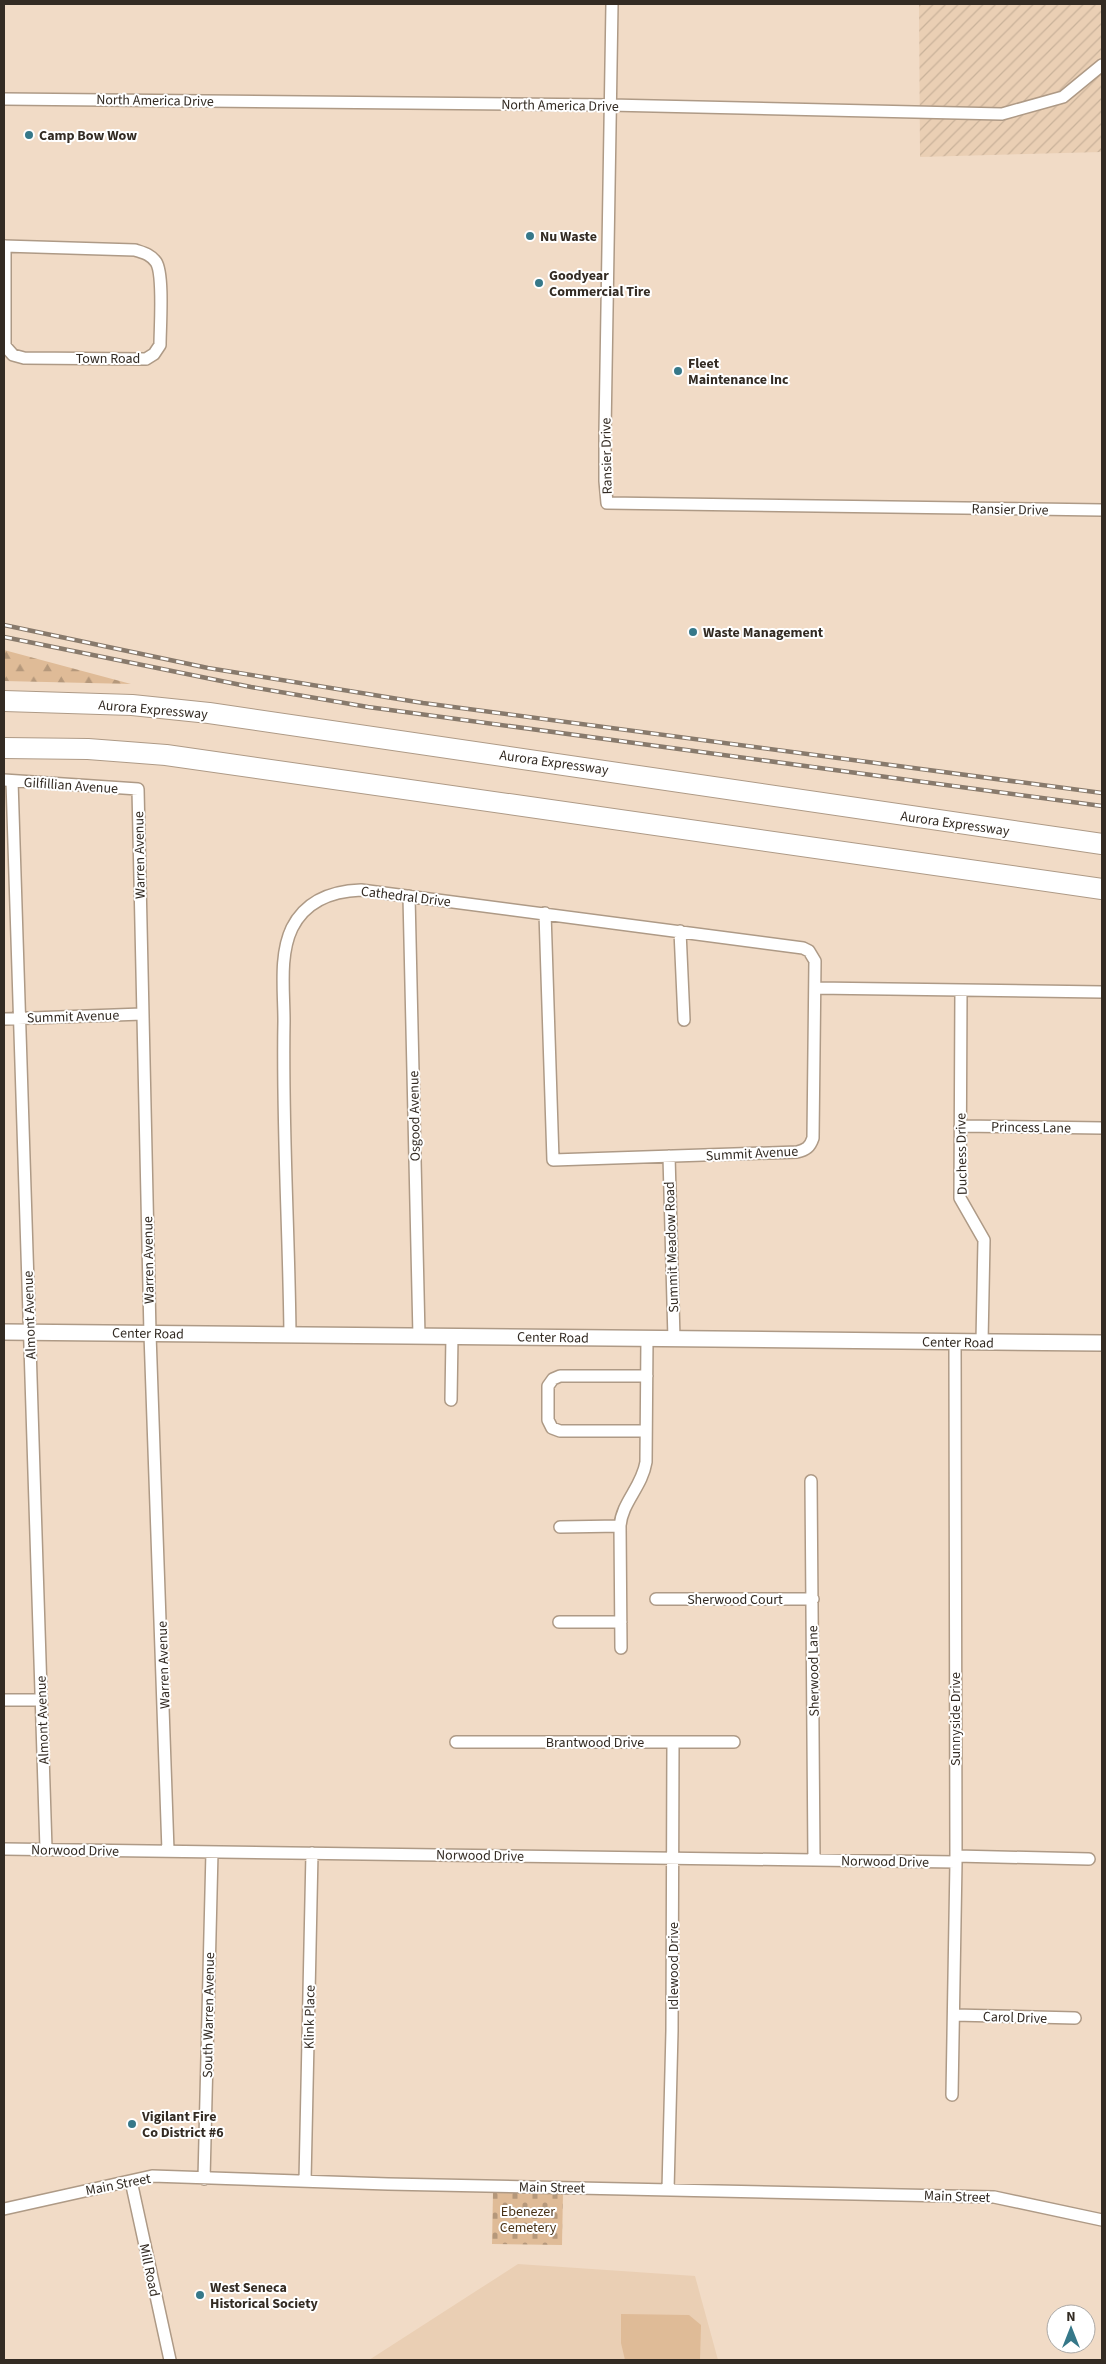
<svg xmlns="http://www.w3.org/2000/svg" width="1106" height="2364" viewBox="0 0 1106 2364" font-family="'Source Sans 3',sans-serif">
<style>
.built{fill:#eacfb4}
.industrial{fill:url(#industrial-furrows)}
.forest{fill:url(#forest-firs)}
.cemetery{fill:url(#cemetery-stones)}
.park{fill:#dfbb97}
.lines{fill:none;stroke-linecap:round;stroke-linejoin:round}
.street-casing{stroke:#ae9a86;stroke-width:14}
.secondary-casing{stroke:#ae9a86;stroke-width:18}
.highway-casing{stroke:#ae9a86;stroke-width:22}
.street{stroke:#fff;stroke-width:11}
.secondary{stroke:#fff;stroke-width:15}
.highway{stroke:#fff;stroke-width:20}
.rail-casing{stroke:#887a6c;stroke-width:4.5}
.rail{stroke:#fff;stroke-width:2.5;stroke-dasharray:8;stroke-linecap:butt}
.poi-dot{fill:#367889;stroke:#fff;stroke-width:2}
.labels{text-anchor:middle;stroke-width:4;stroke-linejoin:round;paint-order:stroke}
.street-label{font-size:14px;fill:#332b23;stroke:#fff}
.poi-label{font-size:14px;font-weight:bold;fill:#332b23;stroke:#fff;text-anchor:start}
.park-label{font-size:14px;fill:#493217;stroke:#fff}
</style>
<defs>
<pattern id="industrial-furrows" width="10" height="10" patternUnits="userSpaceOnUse" patternTransform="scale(1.25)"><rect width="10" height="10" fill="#eacfb4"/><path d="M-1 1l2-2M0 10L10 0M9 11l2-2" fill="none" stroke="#c9b29a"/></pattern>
<pattern id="forest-firs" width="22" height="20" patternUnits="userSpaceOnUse" patternTransform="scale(1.25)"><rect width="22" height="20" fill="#dfbb97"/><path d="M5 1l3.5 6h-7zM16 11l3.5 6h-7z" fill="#b5987b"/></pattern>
<pattern id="cemetery-stones" width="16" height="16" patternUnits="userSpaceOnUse" patternTransform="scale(1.25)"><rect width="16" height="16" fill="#dfbb97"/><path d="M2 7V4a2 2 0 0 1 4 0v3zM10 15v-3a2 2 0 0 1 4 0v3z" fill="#b5987b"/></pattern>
</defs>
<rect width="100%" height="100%" fill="#f1dbc6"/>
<path class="built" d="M518 2264 695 2276 718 2360H369Z"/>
<path class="industrial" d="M919 4H1102V152L920 157Z"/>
<path class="forest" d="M4 650 131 684 4 681Z"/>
<path class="cemetery" d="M493 2192 563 2193 562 2245 492 2244Z"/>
<path class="park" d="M621 2314 689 2315 701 2325 700 2360H625L621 2343Z"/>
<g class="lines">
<defs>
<path id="street" d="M612 4 605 432V481L607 503 1102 510
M4 99 610 105 1002 114 1063 97 1102 65
M4 246 135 250C144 253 150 254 156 262 164 274 160 328 160 345L154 354 146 359 24 358 13 355 5 346V246
M4 780 138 789 150 1334 168 1851
M12 781 46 1849
M409 896 419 1336
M680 931 684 1020
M815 988 1102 992
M961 990 960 1198 984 1240 982 1342
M4 1019 142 1014
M960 1126 1102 1128
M669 1156 674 1339
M290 1335C289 1230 282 1126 284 1021 284 991 279 955 292 928 306 900 333 891 361 890L803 948 809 951 815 961 813 1138C810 1147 806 1150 797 1152L553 1160 545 913
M451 1400 452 1336
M646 1431H560L552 1428 548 1420V1386L553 1379 560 1376H647
M811 1481 814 1860
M560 1527 620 1526
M656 1599H813
M559 1622H621
M621 1648 620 1526C622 1502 642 1487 646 1462L647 1338
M4 1700H41
M456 1742H734
M4 1849 956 1862
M956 1856 1089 1859
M954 2015 1075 2018
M952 2095 956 1862 955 1342
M204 2179 212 1852
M131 2181 170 2360
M305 2181 312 1853
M668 2190 672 2031 673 1742
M4 2209 152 2176 388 2184 994 2197 1102 2220"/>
<path id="secondary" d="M4 1332 1102 1343"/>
<path id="highway" d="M4 701 132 705 209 713 1102 844
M4 748 88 749 166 755 1102 889"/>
</defs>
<use href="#street" class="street-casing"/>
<use href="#secondary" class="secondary-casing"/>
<use href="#highway" class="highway-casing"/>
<use href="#street" class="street"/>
<use href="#secondary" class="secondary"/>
<use href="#highway" class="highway"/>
<defs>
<path id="rail" d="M4 625 208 668 423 703 1102 793
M4 637 251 687 368 707 1102 806"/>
</defs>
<use href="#rail" class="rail-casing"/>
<use href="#rail" class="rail"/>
</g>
<g class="poi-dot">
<circle cx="29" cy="135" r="5"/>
<circle cx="530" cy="236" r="5"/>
<circle cx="539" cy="283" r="5"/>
<circle cx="678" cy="371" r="5"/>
<circle cx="693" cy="632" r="5"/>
<circle cx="132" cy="2124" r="5"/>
<circle cx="200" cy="2295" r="5"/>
</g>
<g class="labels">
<g class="street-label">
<text transform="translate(155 100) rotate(1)" y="5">North America Drive</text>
<text transform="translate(560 105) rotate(1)" y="5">North America Drive</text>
<text x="108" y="363">Town Road</text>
<text transform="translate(606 456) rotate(-91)" y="5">Ransier Drive</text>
<text transform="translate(1010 509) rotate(1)" y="5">Ransier Drive</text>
<text transform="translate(153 709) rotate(5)" y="5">Aurora Expressway</text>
<text transform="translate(554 762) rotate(8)" y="5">Aurora Expressway</text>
<text transform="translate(71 785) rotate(4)" y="5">Gilfillian Avenue</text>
<text transform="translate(955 823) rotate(8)" y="5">Aurora Expressway</text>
<text transform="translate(139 855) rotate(-91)" y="5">Warren Avenue</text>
<text transform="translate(406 896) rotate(7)" y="5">Cathedral Drive</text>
<text transform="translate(73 1016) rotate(-2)" y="5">Summit Avenue</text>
<text transform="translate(414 1116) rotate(-91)" y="5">Osgood Avenue</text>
<text transform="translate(1031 1127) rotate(1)" y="5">Princess Lane</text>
<text transform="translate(752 1153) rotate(-3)" y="5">Summit Avenue</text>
<text transform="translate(961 1154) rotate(-91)" y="5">Duchess Drive</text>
<text transform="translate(671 1247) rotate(-92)" y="5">Summit Meadow Road</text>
<text transform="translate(148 1260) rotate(-91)" y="5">Warren Avenue</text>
<text transform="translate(29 1315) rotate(-92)" y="5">Almont Avenue</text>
<text transform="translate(148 1333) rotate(1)" y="5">Center Road</text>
<text transform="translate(553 1337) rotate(1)" y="5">Center Road</text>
<text transform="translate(958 1342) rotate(1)" y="5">Center Road</text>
<text x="735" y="1604">Sherwood Court</text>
<text transform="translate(163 1665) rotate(-92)" y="5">Warren Avenue</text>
<text transform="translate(813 1671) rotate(-91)" y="5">Sherwood Lane</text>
<text transform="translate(955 1719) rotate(-90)" y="5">Sunnyside Drive</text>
<text transform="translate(42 1720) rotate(-92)" y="5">Almont Avenue</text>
<text x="595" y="1747">Brantwood Drive</text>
<text transform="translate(75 1850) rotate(1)" y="5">Norwood Drive</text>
<text transform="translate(480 1855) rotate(1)" y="5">Norwood Drive</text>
<text transform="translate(885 1861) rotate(1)" y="5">Norwood Drive</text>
<text transform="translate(673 1966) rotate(-90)" y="5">Idlewood Drive</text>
<text transform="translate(208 2015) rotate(-89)" y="5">South Warren Avenue</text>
<text transform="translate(309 2017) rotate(-89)" y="5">Klink Place</text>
<text transform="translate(1015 2017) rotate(2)" y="5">Carol Drive</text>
<text transform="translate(118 2184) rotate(-11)" y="5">Main Street</text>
<text transform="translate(552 2187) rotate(1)" y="5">Main Street</text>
<text transform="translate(957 2196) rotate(2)" y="5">Main Street</text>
<text transform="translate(150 2270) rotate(78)" y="5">Mill Road</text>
</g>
<g class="poi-label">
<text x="39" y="140">Camp Bow Wow</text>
<text x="540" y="241">Nu Waste</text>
<text x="549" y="280">Goodyear<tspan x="549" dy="16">Commercial Tire</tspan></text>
<text x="688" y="368">Fleet<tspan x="688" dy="16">Maintenance Inc</tspan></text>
<text x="703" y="637">Waste Management</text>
<text x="142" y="2121">Vigilant Fire<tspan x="142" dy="16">Co District #6</tspan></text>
<text x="210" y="2292">West Seneca<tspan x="210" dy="16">Historical Society</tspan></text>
</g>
<g class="park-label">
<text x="528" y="2216">Ebenezer<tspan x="528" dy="16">Cemetery</tspan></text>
</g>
</g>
<rect width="1106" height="2364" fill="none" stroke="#332b23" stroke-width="10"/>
<g transform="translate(1071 2329)"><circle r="24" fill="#ffffff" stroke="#adaaa7"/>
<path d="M0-4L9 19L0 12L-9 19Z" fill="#367889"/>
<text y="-8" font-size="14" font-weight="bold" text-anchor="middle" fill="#332b23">N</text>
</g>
</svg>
